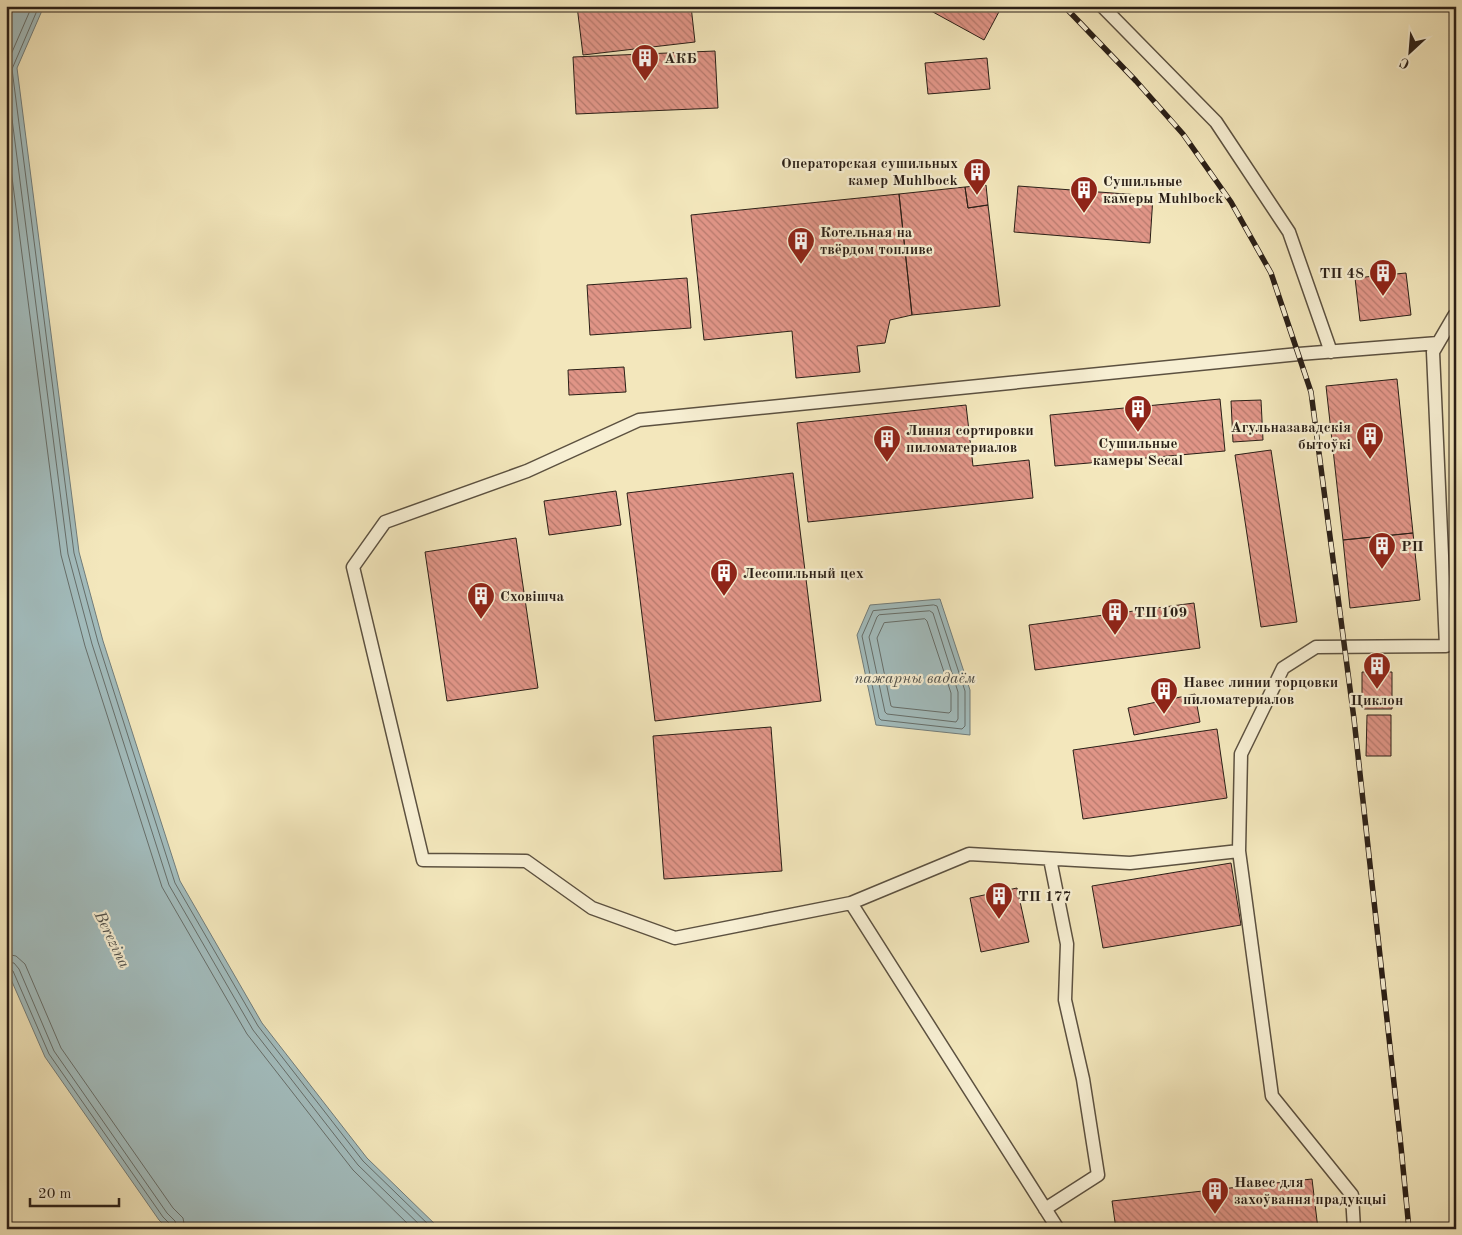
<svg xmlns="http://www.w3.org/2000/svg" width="1462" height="1235" viewBox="0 0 1462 1235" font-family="'Old Standard TT',serif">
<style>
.water{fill:#a2bcbd;stroke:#727d7b}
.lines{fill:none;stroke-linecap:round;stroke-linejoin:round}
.shore{stroke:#666e6a;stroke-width:1}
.building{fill:url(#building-back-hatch);stroke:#2a1f17}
.lane-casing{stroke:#5c5140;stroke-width:15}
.lane{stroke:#f7efd3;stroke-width:12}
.rail-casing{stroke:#2a1f17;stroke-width:5.5}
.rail{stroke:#f7efd3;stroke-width:4;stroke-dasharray:11;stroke-linecap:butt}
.labels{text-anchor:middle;stroke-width:4.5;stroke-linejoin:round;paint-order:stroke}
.poi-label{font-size:15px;font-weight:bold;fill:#2a1f17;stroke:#f7efd3;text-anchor:start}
.water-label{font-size:16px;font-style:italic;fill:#4e4e49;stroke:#f7efd3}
</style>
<defs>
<pattern id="building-back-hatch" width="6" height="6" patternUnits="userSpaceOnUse" patternTransform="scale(1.25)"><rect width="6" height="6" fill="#e09587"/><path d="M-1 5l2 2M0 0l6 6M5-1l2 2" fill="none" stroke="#b6796d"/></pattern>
</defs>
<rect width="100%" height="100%" fill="#f3e7bc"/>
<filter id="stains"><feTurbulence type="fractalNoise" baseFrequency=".004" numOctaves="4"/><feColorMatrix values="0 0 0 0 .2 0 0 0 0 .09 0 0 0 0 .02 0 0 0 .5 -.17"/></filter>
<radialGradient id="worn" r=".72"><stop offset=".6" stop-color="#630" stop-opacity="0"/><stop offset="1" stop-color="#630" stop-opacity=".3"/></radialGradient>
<path class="water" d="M6 6H44L17 68 79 552 103 641 180 881 262 1023 367 1158 440 1229H168L159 1220 45 1057 6 968Z
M940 599 970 690V735L876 725 857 635 870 605Z"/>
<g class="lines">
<path class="shore" d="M39 6 12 69 74 553 98 642 175 883 258 1026 363 1161 433 1229
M6 66 32 6
M6 72 68 554 92 644 169 885 253 1030 358 1165 424 1229
M6 131 61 555 85 646 162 887 247 1034 353 1170 413 1229
M934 605 937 606 965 691V726L962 729 881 720 879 718 862 636 873 611Z
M930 611 933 613 958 692V719L956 722 887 714 885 712 869 637 877 617 879 615Z
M925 619 927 621 951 693V711L949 713 893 707 891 706 877 638 884 623Z
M6 954 16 956 25 964 61 1048 173 1208 183 1218 185 1229
M6 962 14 963 19 969 54 1051 167 1213 175 1221 177 1229
M6 968 10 969 13 971 49 1054 163 1217 170 1224 171 1229"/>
</g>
<path class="building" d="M577 6H691L695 42 583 55Z
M922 6H1002L984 40Z
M715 51 718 108 576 114 573 57Z
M987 58 990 89 928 94 925 63Z
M986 185 988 205 968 208 965 187Z
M1018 186 1153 196 1150 243 1014 232Z
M965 187 968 208 988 205 1000 306 912 315 899 194Z
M899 194 912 315 890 320 885 343 857 346 860 372 796 378 792 331 704 340 691 215Z
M1406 273 1411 315 1360 321 1355 278Z
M687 278 691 328 590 335 587 285Z
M1452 364H1456V444H1454Z
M624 367 626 392 569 395 568 370Z
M1397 379 1413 533 1343 540 1326 386Z
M1220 399 1225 451 1055 466 1050 415Z
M1261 400 1263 440 1233 442 1231 401Z
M966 405 973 466 1029 460 1033 498 808 522 797 423Z
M1271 450 1297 622 1261 627 1235 455Z
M793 473 821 701 655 721 627 493Z
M616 491 621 525 549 535 544 501Z
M1413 533 1420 600 1350 608 1343 540Z
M516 538 538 688 447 701 425 552Z
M1194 603 1200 648 1035 670 1029 625Z
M1362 672H1392V709H1362Z
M1195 694 1200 722 1134 735 1128 708Z
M1367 715H1391V756H1366Z
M771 727 782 871 664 879 653 736Z
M1217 729 1227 798 1083 819 1073 750Z
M1231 863 1241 925 1103 948 1092 886Z
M1017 888 1029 942 981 952 970 898Z
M1312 1179 1318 1229H1116L1112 1201Z"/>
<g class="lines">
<defs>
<path id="lane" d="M1102 6 1216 122 1289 232 1331 352
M1239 851 1272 1096 1352 1195 1354 1229
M851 903 675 938 592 908 526 861 423 860 353 567 385 522 527 471 639 420 1299 354 1438 343
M1045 1209 1098 1175 1083 1079 1065 1000 1067 944 1050 859
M1058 1229 851 903 969 854 1130 863 1239 851 1241 754 1283 668 1316 647 1446 646 1433 352 1454 316H1456"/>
</defs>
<use href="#lane" class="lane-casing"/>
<use href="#lane" class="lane"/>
<defs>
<path id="rail" d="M1064 6 1136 81 1183 134 1231 202 1271 273 1311 392 1354 719 1401 1147 1409 1229"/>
</defs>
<use href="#rail" class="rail-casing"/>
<use href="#rail" class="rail"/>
</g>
<defs>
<symbol id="building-pin" viewBox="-11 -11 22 30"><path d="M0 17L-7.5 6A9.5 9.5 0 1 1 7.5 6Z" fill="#8f2418" stroke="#f7efd3"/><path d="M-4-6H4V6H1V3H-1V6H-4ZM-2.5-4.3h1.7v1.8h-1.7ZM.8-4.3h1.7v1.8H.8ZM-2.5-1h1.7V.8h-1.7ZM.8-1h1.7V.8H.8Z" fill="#fff"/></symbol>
</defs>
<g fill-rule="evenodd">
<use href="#building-pin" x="629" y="42" width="32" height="43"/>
<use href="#building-pin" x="961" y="156" width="32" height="43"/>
<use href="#building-pin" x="1068" y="174" width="32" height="43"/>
<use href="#building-pin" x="785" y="225" width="32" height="43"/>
<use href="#building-pin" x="1367" y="257" width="32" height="43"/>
<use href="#building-pin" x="1122" y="393" width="32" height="43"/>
<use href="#building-pin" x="1354" y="420" width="32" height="43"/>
<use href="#building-pin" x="871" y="423" width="32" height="43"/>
<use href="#building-pin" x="1366" y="530" width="32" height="43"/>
<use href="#building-pin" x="708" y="557" width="32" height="43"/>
<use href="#building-pin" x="465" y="580" width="32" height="43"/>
<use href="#building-pin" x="1099" y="596" width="32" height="43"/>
<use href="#building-pin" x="1361" y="650" width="32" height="43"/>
<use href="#building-pin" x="1148" y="675" width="32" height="43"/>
<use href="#building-pin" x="983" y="880" width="32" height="43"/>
<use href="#building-pin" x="1199" y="1175" width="32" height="43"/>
</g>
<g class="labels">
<g class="poi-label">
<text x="664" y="63">АКБ</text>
<text x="958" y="168" text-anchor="end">Операторская сушильных<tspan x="958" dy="17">камер Muhlbock</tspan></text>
<text x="1103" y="186">Cушильные<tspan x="1103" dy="17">камеры Muhlbock</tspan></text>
<text x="820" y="237">Котельная на<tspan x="820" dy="17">твёрдом топливе</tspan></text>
<text x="1364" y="278" text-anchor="end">ТП 48</text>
<text x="1351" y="432" text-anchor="end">Агульназавадскія<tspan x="1351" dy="17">бытоўкі</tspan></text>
<text x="906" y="435">Линия сортировки<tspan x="906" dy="17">пиломатериалов</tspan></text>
<text x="1138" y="448" text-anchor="middle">Сушильные<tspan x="1138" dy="17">камеры Secal</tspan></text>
<text x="1401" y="551">РП</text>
<text x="743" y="578">Лесопильный цех</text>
<text x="500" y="601">Сховішча</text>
<text x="1134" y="617">ТП 109</text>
<text x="1183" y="687">Навес линии торцовки<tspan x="1183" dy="17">пиломатериалов</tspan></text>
<text x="1377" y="705" text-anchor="middle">Циклон</text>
<text x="1018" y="901">ТП 177</text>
<text x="1234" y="1187">Навес для<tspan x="1234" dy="17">захоўвання прадукцыі</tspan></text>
</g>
<g class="water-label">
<text x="915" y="683">пажарны вадаём</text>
<text transform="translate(113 939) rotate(64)" y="6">Berezina</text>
</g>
</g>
<rect width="1462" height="1235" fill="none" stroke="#f3e7bc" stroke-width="25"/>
<rect x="8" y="8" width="1447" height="1220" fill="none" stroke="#2a1f17" stroke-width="2.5"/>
<rect x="12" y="12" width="1437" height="1210" fill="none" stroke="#2a1f17"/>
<g transform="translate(1410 52) rotate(206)" stroke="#f7efd3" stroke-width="4" paint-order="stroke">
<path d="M0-4L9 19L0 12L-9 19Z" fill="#2a1f17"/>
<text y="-8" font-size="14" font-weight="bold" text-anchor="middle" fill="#2a1f17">С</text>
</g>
<path d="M30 1198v8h89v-8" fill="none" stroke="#2a1f17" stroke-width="2.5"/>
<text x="38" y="1198" font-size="15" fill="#2a1f17" stroke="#f7efd3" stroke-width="4" paint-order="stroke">20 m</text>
<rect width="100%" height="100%" filter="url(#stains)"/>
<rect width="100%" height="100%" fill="url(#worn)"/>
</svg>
